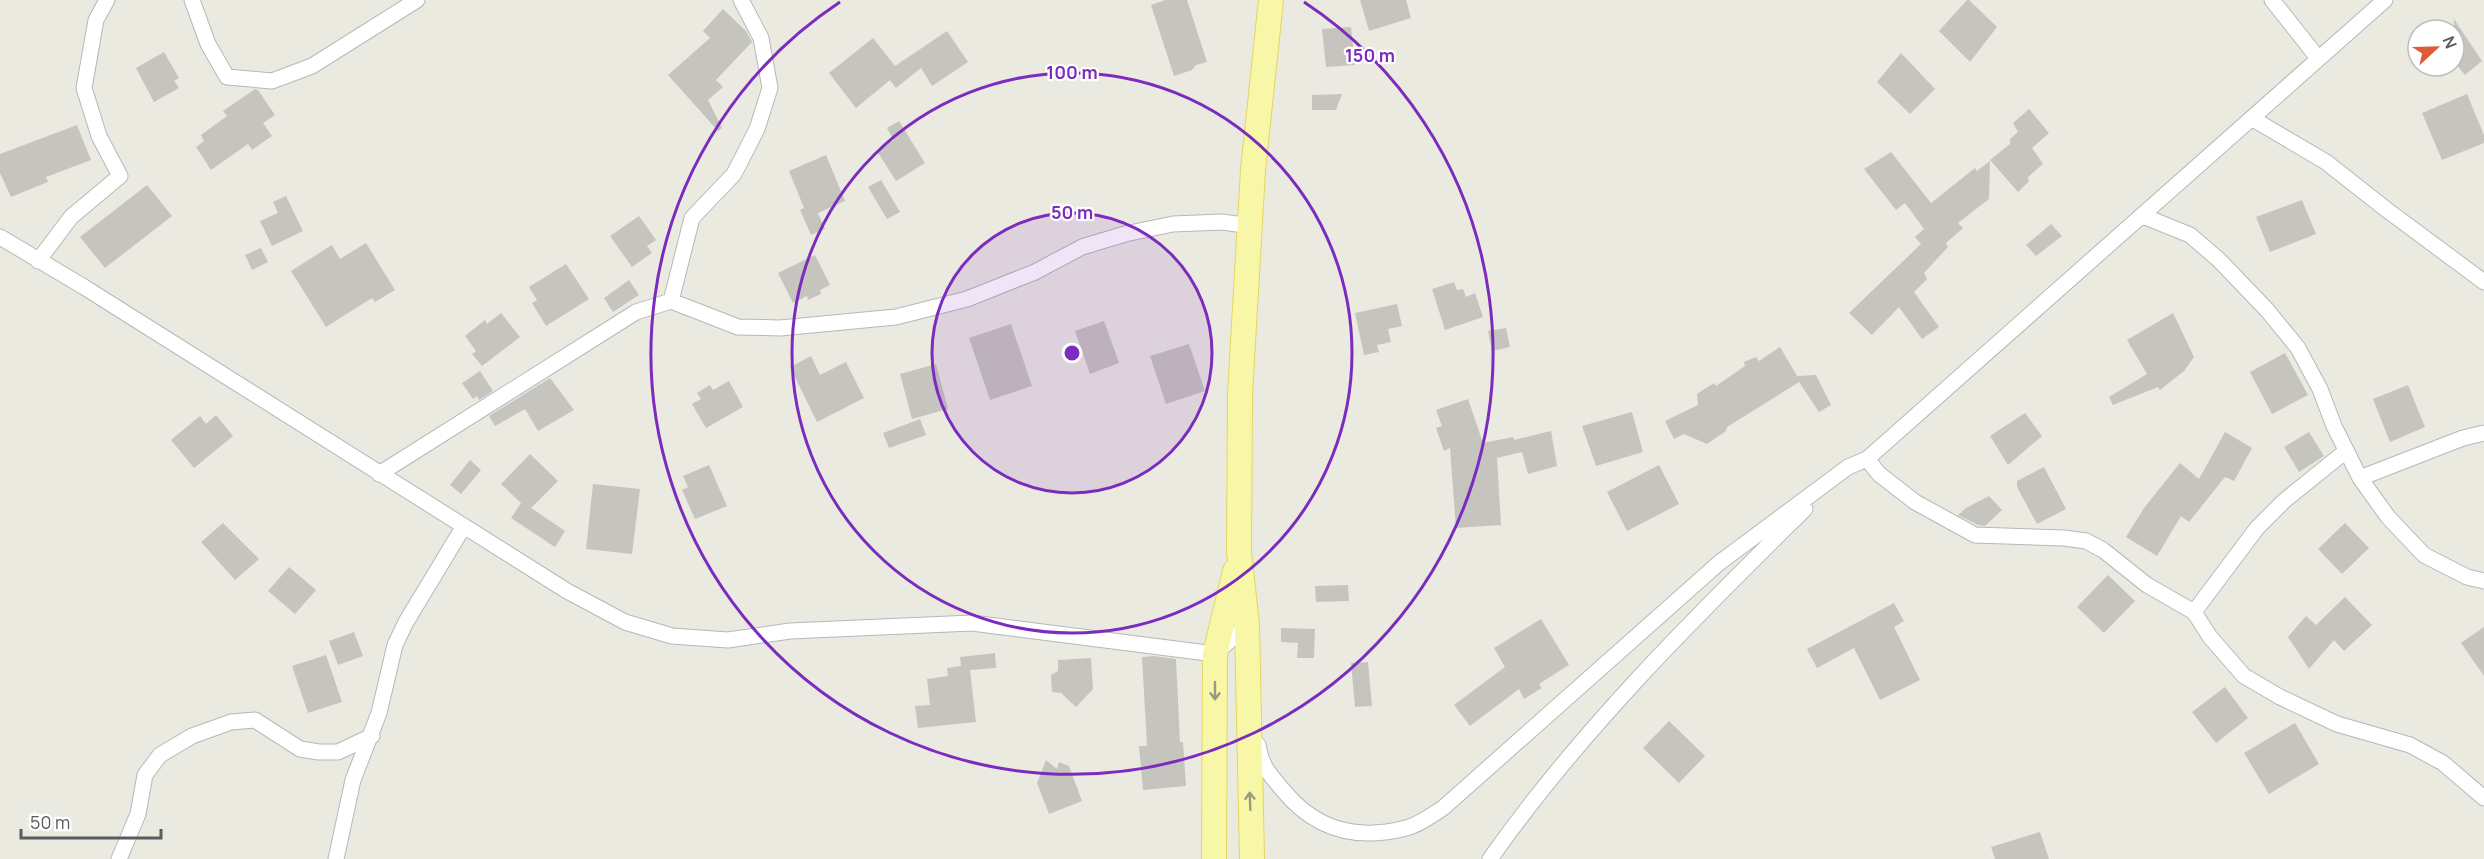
<svg xmlns="http://www.w3.org/2000/svg" width="2484" height="859" viewBox="0 0 2484 859" font-family="Manrope,sans-serif">
<style>
.building{fill:#c6c4be}
.lines{fill:none;stroke-linecap:round;stroke-linejoin:round}
.minor-casing{stroke:#b6b7bc;stroke-width:17}
.primary-casing{stroke:#e6d45e;stroke-width:26}
.minor{stroke:#fff;stroke-width:15}
.primary{stroke:#f8f7a8;stroke-width:24}
.oneway{stroke:#99997d}
.ring{fill:none;stroke:#7b2cbf;stroke-width:3}
.centre{fill:#7b2cbf;stroke:#fff;stroke-width:3}
.ring-label{font-size:18px;text-anchor:middle;font-weight:bold;fill:#7b2cbf;stroke:#fff;stroke-width:4.5;stroke-linejoin:round;paint-order:stroke}
</style>
<rect width="100%" height="100%" fill="#ebeae0"/>
<path class="building" d="M1165 0H1187L1207 62 1196 65 1192 70 1174 76 1151 5Z
M1360 0H1406L1411 18 1369 31Z
M1967 0H1969L1997 27 1970 62 1939 31Z
M723 9 746 31 752 42 716 80 723 87 708 100 722 128 718 131 668 75 710 38 703 31Z
M2454 19 2482 61 2465 75 2454 62Z
M1351 27 1355 65 1326 67 1322 29Z
M947 31 968 62 932 86 921 68 896 88 890 80 856 108 829 73 873 38 895 66Z
M164 52 179 78 174 81 179 88 154 102 136 68Z
M1901 53 1935 89 1910 114 1877 82Z
M255 89 258 90 275 115 263 123 272 136 252 150 248 144 211 170 196 147 204 141 201 135 227 116 223 111Z
M1342 94 1336 110H1312V95Z
M2467 94 2484 135V143L2442 160 2422 113Z
M2029 109 2049 133 2032 148 2043 164 2028 177 2029 181 2018 192 1990 160 2010 144V139L2018 132 2013 123Z
M899 121 925 163 896 181 877 151 894 140 887 128Z
M77 125 91 160 46 177 48 182 11 197 0 173V154Z
M1891 152 1931 203 1975 168 1977 171 1990 161 1989 199 1958 223 1963 228 1946 243 1948 247 1924 273 1927 279 1914 292 1939 327 1922 339 1899 307 1872 335 1849 313 1921 244 1915 237 1924 229 1905 203 1896 210 1864 169Z
M826 155 845 201 818 213 825 229 811 235 800 210 804 208 789 171Z
M881 180 900 212 887 219 868 187Z
M147 185 172 216 105 268 80 237Z
M286 196 303 231 272 246 260 221 278 213 273 202Z
M2302 200 2316 234 2270 252 2256 217Z
M639 216 656 240 647 246 652 253 632 267 610 236Z
M2051 224 2062 236 2036 256 2026 245Z
M366 243 395 290 375 302 372 298 326 327 291 271 332 245 340 259Z
M261 248 268 262 252 270 245 255Z
M815 255 830 285 820 290 821 294 808 300 807 296 793 303 778 273Z
M566 264 589 299 546 326 532 303 537 300 529 287Z
M629 280 639 295 613 312 604 298Z
M1454 282 1457 290 1463 289 1466 297 1475 293 1483 317 1445 330 1432 289Z
M1397 304 1402 326 1388 329 1391 342 1377 345 1379 352 1364 355 1355 313Z
M501 313 520 337 482 366 472 354 476 351 465 336 485 320 487 324Z
M2173 313 2194 357 2184 371 2160 390 2158 387 2113 405 2109 397 2147 374 2127 340Z
M1104 321 1119 363 1090 374 1075 331Z
M1011 324 1032 386 990 400 969 338Z
M1506 328 1510 347 1492 351 1488 331Z
M1189 344 1205 391 1166 404 1150 356Z
M1780 347 1797 376 1816 375 1831 405 1819 412 1799 382 1727 427 1726 431 1707 444 1684 434 1674 439 1665 421 1698 405 1697 394 1714 383 1716 386 1745 366 1744 362 1756 357 1759 361Z
M2285 353 2308 395 2272 414 2250 372Z
M811 356 820 375 846 362 864 398 817 422 790 367Z
M936 364 948 409 912 419 900 374Z
M480 371 493 391 479 400 477 396 473 399 462 383Z
M550 378 574 410 538 431 525 409 495 426 489 416Z
M729 381 743 407 706 428 692 404 701 399 697 393 710 385 713 390Z
M2408 385 2425 427 2390 442 2373 399Z
M1468 399 1483 443 1513 437 1514 440 1551 431 1557 466 1528 474 1522 452 1497 458 1501 525 1456 528 1450 448 1444 451 1436 428 1442 426 1436 410Z
M1632 412 1643 452 1596 466 1582 426Z
M2025 413 2042 436 2008 465 1990 436Z
M216 415 233 436 194 468 171 440 200 416 206 424Z
M920 419 926 435 889 448 883 433Z
M2225 432 2252 448 2234 481 2225 477 2189 522 2181 516 2157 556 2126 537 2144 508 2180 463 2199 479Z
M2309 432 2324 456 2299 472 2284 447Z
M530 454 558 481 531 508 565 531 555 547 511 518 521 503 501 484Z
M470 460 481 470 461 494 450 485Z
M709 465 727 506 695 519 682 490 688 487 683 476Z
M1659 465 1679 504 1627 531 1607 492Z
M2044 467 2066 509 2037 524 2017 487V481Z
M593 484 640 489 632 554 586 549Z
M1989 496 2002 510 1985 526 1978 525 1958 515 1966 508Z
M223 523 259 559 235 580 201 542Z
M2345 523 2369 548 2342 574 2318 549Z
M289 567 316 590 295 614 268 591Z
M2108 575 2135 601 2104 633 2077 607Z
M1348 585 1349 601 1316 602 1315 586Z
M2345 597 2372 625 2344 651 2334 640 2309 669 2288 637 2306 616 2316 625Z
M1894 603 1904 621 1894 627 1920 680 1880 700 1854 648 1817 668 1807 649Z
M1541 619 1569 665 1539 684 1542 688 1524 699 1519 689 1470 726 1454 705 1505 667 1494 648Z
M2484 627V676L2461 643Z
M1281 628 1315 629 1314 658H1297L1298 643 1281 642Z
M354 632 363 656 338 665 329 641Z
M995 653 996 668 970 670 976 722 918 728 915 706 930 705 927 679 948 676 947 668 961 666 960 657Z
M326 655 342 702 308 713 292 666Z
M1154 656 1176 659 1180 742H1183L1186 786 1143 790 1139 746H1147L1142 657Z
M1091 658 1093 689 1076 707 1061 693 1052 692 1051 675 1058 671V660Z
M1368 662 1372 706 1355 707 1351 663Z
M2225 687 2248 718 2216 743 2192 712Z
M1669 721 1705 756 1679 783 1643 748Z
M2295 723 2319 764 2269 794 2244 753Z
M1046 760 1057 769 1059 762 1069 766 1082 801 1049 814 1037 783Z
M2040 832 2049 859H1995L1991 847Z"/>
<g class="lines">
<defs>
<path id="minor" d="M192 0 208 44 227 77 272 81 312 66 417 0
M2272 0 2318 58
M2253 119 2326 162 2387 210 2484 282
M2143 216 2190 235 2219 260 2267 310 2298 348 2320 389 2334 426 2360 478 2388 517 2424 555 2467 577 2484 581
M0 237 84 287 567 591 625 622 672 636 728 640 790 631 972 623 1215 654 1247 625
M38 261 71 217 120 176 99 136 84 88 96 20 107 0
M671 301 692 218 734 174 757 129 770 88 761 38 741 0
M1867 459 1879 474 1915 502 1975 535 2064 538 2086 541 2103 550 2147 585 2194 612 2257 528 2284 501 2346 451
M379 474 636 312 671 301 738 327 780 328 896 317 967 299 1035 272 1082 247 1125 234 1173 224 1222 222 1251 226
M2360 478 2463 438 2484 433
M2194 612 2210 637 2244 676 2280 697 2337 724 2410 745 2443 763 2484 798
M1258 745C1262 767 1268 772 1282 789 1315 830 1356 841 1406 828 1419 825 1432 815 1443 808L1719 563 1848 467 1867 459 2385 0
M119 859 138 814 145 775 160 755 192 736 231 722 255 720 300 749 319 752H338L372 736
M336 859 353 780 379 713 395 645 406 622 464 526
M1490 859C1581 730 1693 619 1805 509"/>
<path id="primary" d="M1214 859 1215 654 1235 571
M1252 859 1247 625 1239 552 1240 394 1253 170 1271 0"/>
</defs>
<use href="#minor" class="minor-casing"/>
<use href="#primary" class="primary-casing"/>
<use href="#minor" class="minor"/>
<use href="#primary" class="primary"/>
</g>
<defs><path id="oneway-shaft" d="M-6 0H5M1.5-3L5.5 0L1.5 3" fill="none" stroke-width="1.6" stroke-linecap="round" stroke-linejoin="round" transform="scale(1.5)"/></defs>
<g class="oneway">
<use href="#oneway-shaft" transform="translate(1215 691) rotate(90)"/>
<use href="#oneway-shaft" transform="translate(1250 801) rotate(-92)"/>
</g>
<circle cx="1072" cy="353" r="140" fill="#7b2cbf" fill-opacity=".12"/>
<g class="ring">
<circle cx="1072" cy="353" r="140"/>
<circle cx="1072" cy="353" r="280"/>
<path d="M1304 2A421 421 0 1 1 840 2"/>
</g>
<circle cx="1072" cy="353" r="9" class="centre"/>
<g class="ring-label">
<text x="1370" y="62">150 m</text>
<text x="1072" y="79">100 m</text>
<text x="1072" y="219">50 m</text>
</g>
<g transform="translate(2436 48) rotate(68)"><circle r="28" fill="#ffffff" stroke="#bdbdbf" stroke-width="1.5"/>
<path d="M0-4.5L10 22L0 15L-10 22Z" fill="#db5c36"/>
<text y="-9" font-size="16" font-weight="bold" text-anchor="middle" fill="#595b60">N</text>
</g>
<path d="M21 829v9h140v-9" fill="none" stroke="#595b60" stroke-width="3"/>
<text x="30" y="829" font-size="18" fill="#595b60" stroke="#ffffff" stroke-width="4.5" paint-order="stroke">50 m</text>
</svg>
